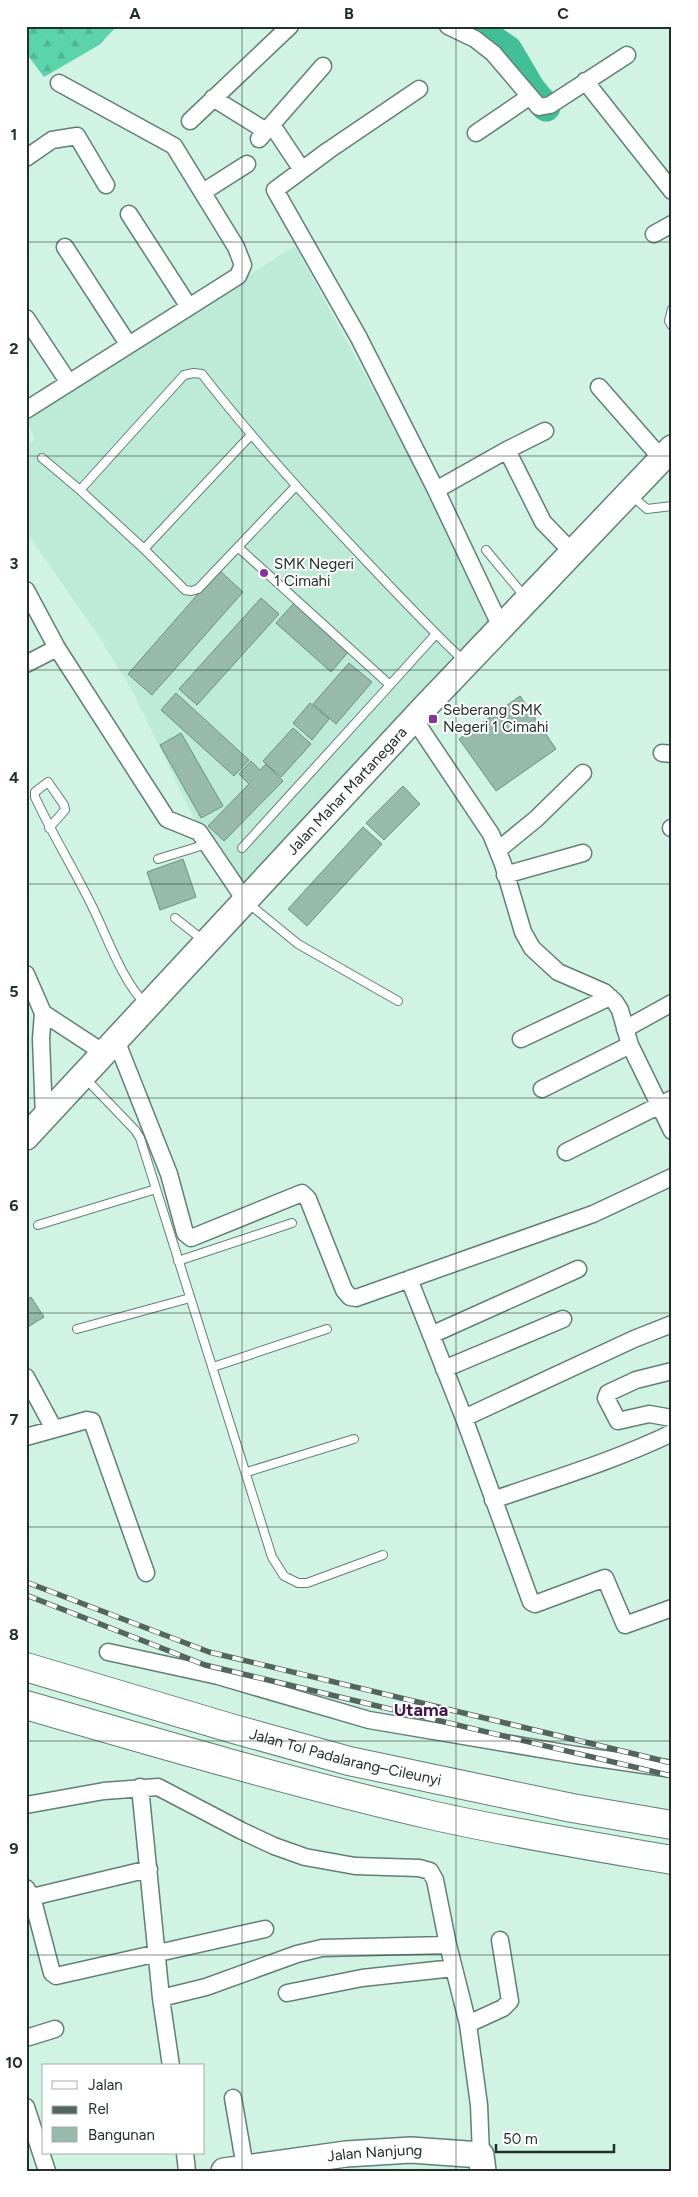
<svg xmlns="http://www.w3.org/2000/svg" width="698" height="2197" viewBox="0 0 698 2197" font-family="Figtree,sans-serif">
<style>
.built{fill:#beead8}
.forest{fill:url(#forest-firs)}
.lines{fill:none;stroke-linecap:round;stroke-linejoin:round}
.river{stroke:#43bf97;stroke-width:29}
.building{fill:#97baab;stroke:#6e8f81}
.service-casing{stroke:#608073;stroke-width:10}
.minor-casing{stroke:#608073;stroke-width:19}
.primary-casing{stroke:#608073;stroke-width:28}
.motorway-casing{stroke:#608073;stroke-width:30}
.service{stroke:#fff;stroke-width:8}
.minor{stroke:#fff;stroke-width:16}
.primary{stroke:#fff;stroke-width:25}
.motorway{stroke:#fff;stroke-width:28}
.rail-casing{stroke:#53665e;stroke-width:5.5}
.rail{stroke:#fff;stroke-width:4;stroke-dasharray:11;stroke-linecap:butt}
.grid{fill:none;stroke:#222f2a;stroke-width:1;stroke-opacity:0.55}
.poi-dot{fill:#87329f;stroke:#fff;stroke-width:2}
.labels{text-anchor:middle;stroke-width:4;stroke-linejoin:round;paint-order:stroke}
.poi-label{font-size:15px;fill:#222f2a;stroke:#fff;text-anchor:start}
.street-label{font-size:15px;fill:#222f2a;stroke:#fff}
.quarter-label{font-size:18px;font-weight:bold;fill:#41184d;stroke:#fff}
.neatline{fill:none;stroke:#222f2a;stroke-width:2}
.grid-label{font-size:16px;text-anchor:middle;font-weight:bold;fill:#222f2a}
</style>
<defs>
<pattern id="forest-firs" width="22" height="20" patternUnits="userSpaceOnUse" patternTransform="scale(1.25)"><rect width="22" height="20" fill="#5cd4ab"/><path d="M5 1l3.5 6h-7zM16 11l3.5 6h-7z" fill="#50b693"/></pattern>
</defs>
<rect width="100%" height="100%" fill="#d0f3e4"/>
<path class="built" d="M295 246 495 614 241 890 200 831 133 692 98 635 26 532V447L35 439 26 420 144 341Z"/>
<path class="forest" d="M26 26H117L99 45 44 77 26 53Z"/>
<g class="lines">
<path class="river" d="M473 26 508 50 531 89 546 107"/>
</g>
<path class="building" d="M219 570 243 592 152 695 128 674Z
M261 598 279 614 197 705 179 689Z
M294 603 349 651 331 672 276 623Z
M349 663 372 682 336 724 313 704Z
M176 693 249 760 234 776 161 710Z
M520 696 556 749 496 791 459 739Z
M310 703 329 719 312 740 293 723Z
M293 728 311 744 281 777 263 761Z
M181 733 223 806 201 818 160 745Z
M251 761 260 770 266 764 283 781 224 841 208 826 249 784 239 774Z
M403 786 420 804 384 840 366 823Z
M363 827 382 844 307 926 288 909Z
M183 859 196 897 160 910 147 872Z
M31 1297 44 1317 26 1328V1301Z"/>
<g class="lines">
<defs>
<path id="service" d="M672 309 669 321 672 326
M42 458 80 490 184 375 194 373 202 374C253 440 309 501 367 562 399 596 431 630 465 662
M80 490 144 549 250 436
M632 496 647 509 672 506
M239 548 390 685 242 848
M144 549 185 590 191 591 198 589 295 487
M486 550 525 597
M390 685 436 634
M49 828 65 810 64 805 48 782 35 792V797C52 834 74 869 92 906 106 934 123 983 145 1003
M158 859 207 844
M248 903 298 944 398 1001
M175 918 203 940
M84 1077 135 1130 140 1138 272 1557 284 1576 298 1583H307L383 1555
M38 1225 156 1189
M178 1261 292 1223
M77 1329 190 1298
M213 1367 327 1329
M247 1472 354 1439"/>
<path id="minor" d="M448 26 475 39 493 53 539 107 550 105 627 55
M585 81 672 191
M419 89 329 150 275 190 359 338 436 490 501 627
M213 98 266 131
M190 121 290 26
M272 125 302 170
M476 133 529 97
M259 139 323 66
M26 158 52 140 77 136 106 185
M203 192 247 164
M129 214 189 307
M654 234 672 224
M65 247 128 344
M26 318 69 383
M599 387 662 459
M26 410 238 276 243 265 236 247 174 146 59 83
M507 450 543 522 573 553
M436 490 507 450 545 431
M26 590 57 648 167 819 199 832 245 900
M26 664 57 648
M414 719 491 834 503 864 523 932 532 948 558 972 604 992 615 1002 620 1010 630 1045 672 1131
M662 753 672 754
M671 828H672
M498 850 536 819 583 773
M505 875 583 853
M26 974 43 1013 41 1039 44 1118
M43 1013 104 1053
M625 1029 672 1003
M521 1039 610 997
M116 1040 169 1174 185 1233 191 1238 302 1193 308 1199 344 1290 350 1297 356 1298 593 1214 672 1177
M542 1089 630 1045
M566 1152 672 1099
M409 1279 464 1418 531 1602 535 1604 605 1578 625 1625 672 1608
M431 1335 578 1269
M444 1369 563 1319
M672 1371 636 1380 608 1393 606 1398 618 1421 649 1414 672 1418
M26 1377 54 1429
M464 1418 634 1339 672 1324
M26 1437 87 1420 92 1421 146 1573
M493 1500C553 1479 614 1461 672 1433
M108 1652 218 1676 369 1720 576 1755 672 1769
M140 1787 161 1998 171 2066
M26 1805 104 1791 158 1787 242 1831 274 1846 305 1857 355 1866 419 1868 430 1871 435 1880 448 1945 468 2024 479 2105 481 2155
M26 1888 32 1897 52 1973 56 1976 265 1929
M32 1897 149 1869
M287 1993 362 1978 454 1968
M161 1998 206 1987 297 1954 322 1948 448 1945
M468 2024 503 2008 510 2001 500 1940
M26 2038 55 2029
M233 2098 245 2167
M26 2107 47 2171
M185 2153 187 2171"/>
<g id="primary">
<path id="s1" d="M26 1137 423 709 672 448"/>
<path id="s2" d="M224 2171 346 2154 411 2150 481 2155 483 2171"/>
</g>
<g id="motorway">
<path id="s3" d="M26 1667 234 1729 349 1761 572 1808 672 1825"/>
<path d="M26 1705C160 1744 294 1783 431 1815 510 1833 591 1846 672 1860"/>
</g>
</defs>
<use href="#service" class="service-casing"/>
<use href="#minor" class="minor-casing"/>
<use href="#primary" class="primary-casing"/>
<use href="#motorway" class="motorway-casing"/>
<use href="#service" class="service"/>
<use href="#minor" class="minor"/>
<use href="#primary" class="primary"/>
<use href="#motorway" class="motorway"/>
<defs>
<path id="rail" d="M26 1582 209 1652 672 1763
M26 1595 205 1665 672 1776"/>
</defs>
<use href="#rail" class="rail-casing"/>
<use href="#rail" class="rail"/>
</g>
<path class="grid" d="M242 26V2171M456 26V2171M26 242H672M26 456H672M26 670H672M26 884H672M26 1098H672M26 1313H672M26 1527H672M26 1741H672M26 1955H672"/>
<g class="poi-dot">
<circle cx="264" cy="573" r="5"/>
<rect x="428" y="714" width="10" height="10" rx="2.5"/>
</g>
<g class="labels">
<g class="poi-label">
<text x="274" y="569">SMK Negeri<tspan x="274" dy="17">1 Cimahi</tspan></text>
<text x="443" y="715">Seberang SMK<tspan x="443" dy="17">Negeri 1 Cimahi</tspan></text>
</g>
<g class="street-label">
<text dy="5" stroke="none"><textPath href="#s1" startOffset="472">Jalan Mahar Martanegara</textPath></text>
<text dy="5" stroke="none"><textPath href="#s3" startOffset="332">Jalan Tol Padalarang–Cileunyi</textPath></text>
<text dy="5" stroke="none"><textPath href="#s2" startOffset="152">Jalan Nanjung</textPath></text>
</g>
<g class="quarter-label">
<text x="421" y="1716">Utama</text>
</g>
</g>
<rect width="698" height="2197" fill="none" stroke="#ffffff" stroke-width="55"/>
<rect x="42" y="2064" width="162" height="90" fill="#ffffff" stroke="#a7acaa"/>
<rect x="52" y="2081" width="25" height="8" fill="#ffffff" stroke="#a7acaa"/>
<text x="88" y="2090" font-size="15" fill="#222f2a">Jalan</text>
<rect x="52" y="2106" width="25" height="8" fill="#53665e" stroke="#a7acaa"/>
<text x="88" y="2114" font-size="15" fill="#222f2a">Rel</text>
<rect x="52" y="2127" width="25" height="15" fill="#97baab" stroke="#a7acaa"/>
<text x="88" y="2140" font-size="15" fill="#222f2a">Bangunan</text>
<path d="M496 2144v8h118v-8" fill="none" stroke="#222f2a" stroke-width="2.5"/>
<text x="503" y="2144" font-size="15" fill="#222f2a" stroke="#ffffff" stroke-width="4" paint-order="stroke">50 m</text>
<rect x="28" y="28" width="642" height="2142" class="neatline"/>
<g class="grid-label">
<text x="135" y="19">A</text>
<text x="349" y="19">B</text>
<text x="563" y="19">C</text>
<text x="14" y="140">1</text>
<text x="14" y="354">2</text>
<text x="14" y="569">3</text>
<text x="14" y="783">4</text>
<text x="14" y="997">5</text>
<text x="14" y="1211">6</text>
<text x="14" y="1425">7</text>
<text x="14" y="1640">8</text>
<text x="14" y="1854">9</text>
<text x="14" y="2068">10</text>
</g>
</svg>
